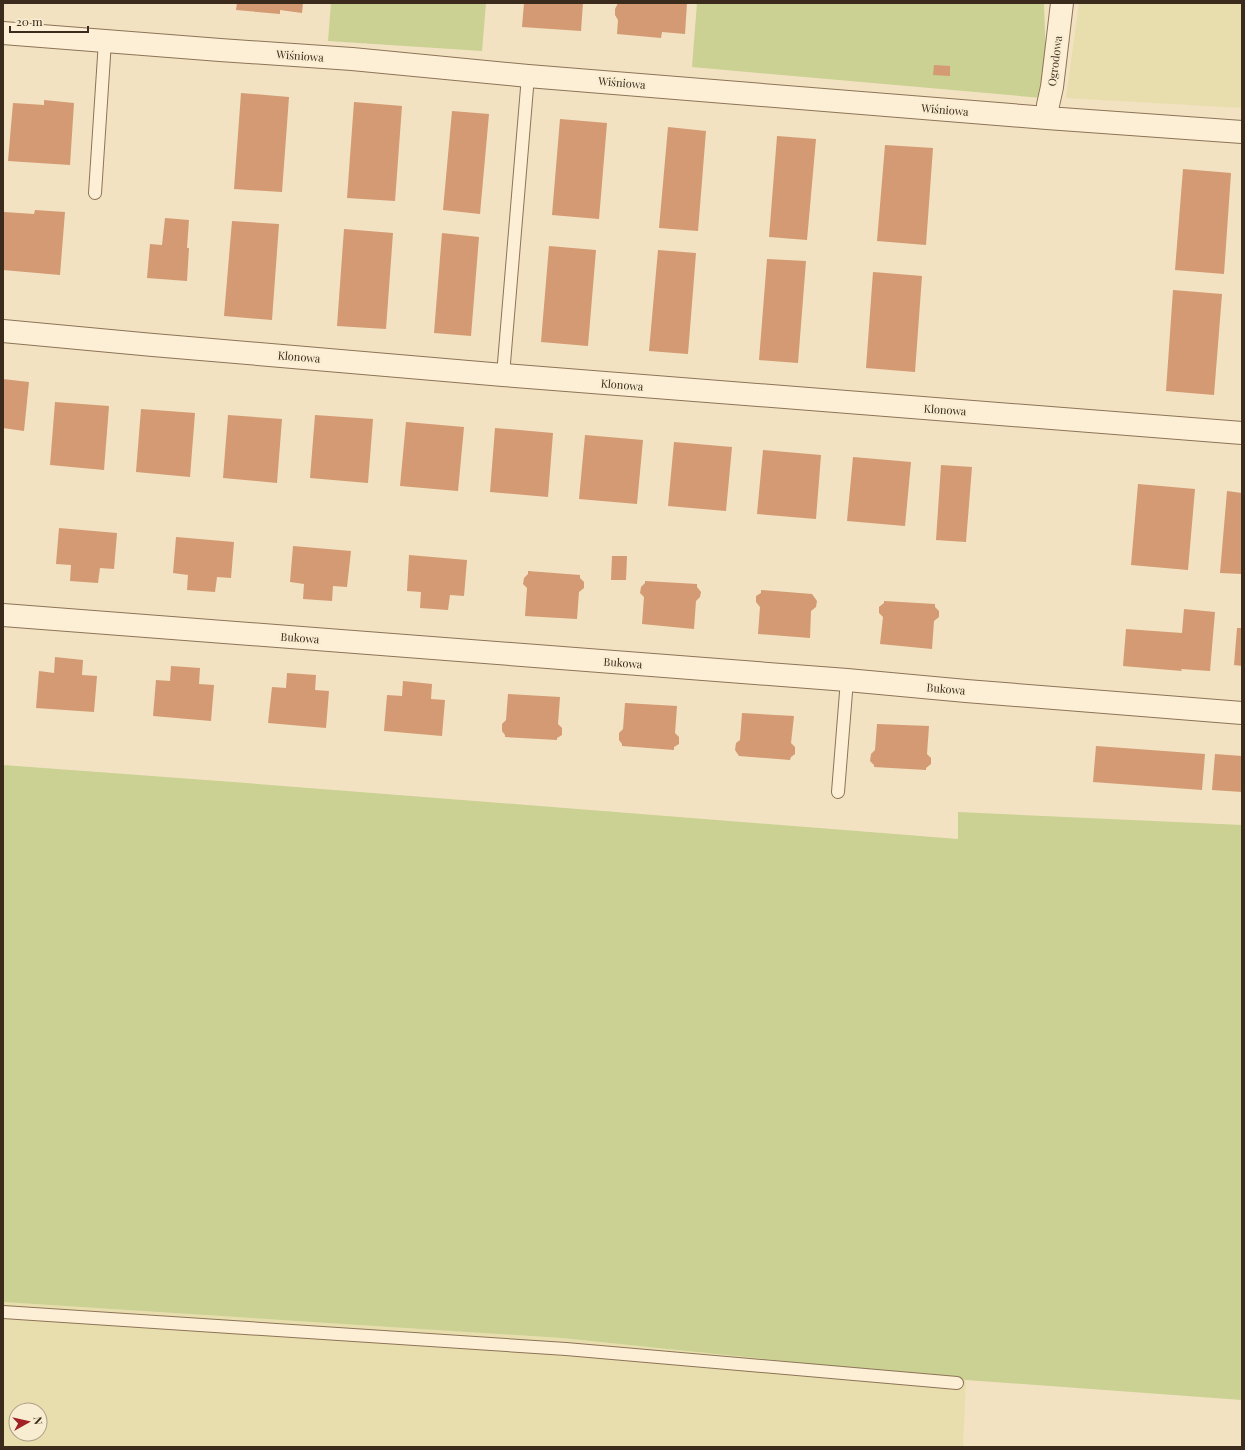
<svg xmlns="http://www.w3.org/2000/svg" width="1245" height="1450" viewBox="0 0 1245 1450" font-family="'Playfair Display',serif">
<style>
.farmland{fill:#e8dead;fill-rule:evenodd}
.green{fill:#cad193}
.building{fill:#d39a73}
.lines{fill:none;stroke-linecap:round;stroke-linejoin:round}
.service-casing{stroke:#8d7357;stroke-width:14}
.minor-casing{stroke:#8d7357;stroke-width:24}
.service{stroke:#fcefd5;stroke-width:12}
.minor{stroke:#fcefd5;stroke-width:22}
.labels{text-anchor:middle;stroke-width:4;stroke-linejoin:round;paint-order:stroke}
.street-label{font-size:11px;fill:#3b2b1c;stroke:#f8ecd1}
</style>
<rect width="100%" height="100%" fill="#f2e2c1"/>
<path class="farmland" d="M1079 3H1242V108L1066 98Z
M3 1302 562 1338 966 1380 963 1447H3ZM16 1410H40V1434H16Z"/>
<path class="green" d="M331 3H486L482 51 328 41Z
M697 3H1044L1046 66 1042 98 692 67Z
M3 765 233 782 958 839V812L1242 825V1400L966 1380 562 1338 3 1302Z"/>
<path class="building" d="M237 3H303L302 13 280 10V14L236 10Z
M524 3H583L581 31 522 27Z
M618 3H687L685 34 662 32 661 38 617 34 618 20 615 15V9Z
M934 65 950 66V76L933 75Z
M241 93 289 97 282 192 234 189Z
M44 100 74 103 70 165 8 161 13 103 44 105Z
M354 102 402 106 395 201 347 198Z
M452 111 489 114 480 214 443 210Z
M560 119 607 123 599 219 552 215Z
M668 127 706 131 698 231 659 228Z
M777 136 816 139 807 240 769 237Z
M885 145 933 148 926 245 877 241Z
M1183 169 1231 173 1224 274 1175 270Z
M35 210 65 212 60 275 3 270 4 212 34 214Z
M165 218 189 220 187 248H189L187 281 147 278 150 244 162 245Z
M232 221 279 224 272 320 224 316Z
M344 229 393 233 386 329 337 326Z
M442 233 479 237 471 336 434 333Z
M549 246 596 250 588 346 541 342Z
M658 250 696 253 688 354 649 351Z
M767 259 806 261 798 363 759 360Z
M873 272 922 276 915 372 866 368Z
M1173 290 1222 294 1214 395 1166 391Z
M3 379 29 382 24 431 3 428Z
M55 402 109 406 104 470 50 465Z
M141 409 195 413 190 477 136 472Z
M228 415 282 419 277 483 223 478Z
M315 415 373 419 368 483 310 478Z
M406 422 464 427 458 491 400 486Z
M495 428 553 433 548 497 490 492Z
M585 435 643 440 637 504 579 499Z
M674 442 732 447 726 511 668 506Z
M763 450 821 455 816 519 757 514Z
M853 457 911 462 905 526 847 521Z
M941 465 972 467 966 542 936 540Z
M1138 484 1195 489 1188 570 1131 565Z
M1227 491 1242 493V574L1220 573Z
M59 528 117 533 114 569 100 568 98 583 70 581 71 565 56 564Z
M176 537 234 542 231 578 217 577 215 592 187 590 188 575 173 573Z
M293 546 351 551 347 587 333 586 332 601 303 599 304 584 290 582Z
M409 555 467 560 464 596 450 595 448 610 420 608 421 592 407 591Z
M612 556H627L626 580H611Z
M528 571 580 575V578L584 582V588L579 592 577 619 525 616 527 588 523 584 524 578 528 574Z
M645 581 697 584V587L701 592 700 597 696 601 694 629 642 624 644 597 640 593 641 587 645 583Z
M761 590 812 594 817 601 816 607 811 611 810 638 758 634 760 607 756 602V596L761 593Z
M884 601 935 604V607L939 611V617L934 621 932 649 880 644 883 617 879 613V607L884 603Z
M1184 609 1215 612 1210 671 1181 669 1182 671 1123 666 1126 629 1182 633Z
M1237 628H1242V666L1234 665Z
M55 657 83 660 82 675 97 676 94 712 36 708 39 671 54 673Z
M171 666 200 668 199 684 214 685 211 721 153 716 156 680 170 681Z
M287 673 316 675 315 690 329 691 326 728 268 723 272 687 286 688Z
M403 681 432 684 431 699 445 700 442 736 384 731 387 695 402 696Z
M508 694 560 697 558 724 562 728V735L557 738V740L505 737V735L502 731V724L506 720Z
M625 703 677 706 675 733 679 737V744L674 747V750L622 746V744L619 740V733L623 729Z
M742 713 794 716 791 743 795 747V754L791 757 790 760 739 756 735 750 736 743 740 740Z
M877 724 929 726 927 754 931 758V764L926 768V770L874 767V765L870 761 871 754 875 750Z
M1096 746 1205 754 1202 790 1093 782Z
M1215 754 1242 756V792L1212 790Z"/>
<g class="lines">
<defs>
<path id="service" d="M95 193 105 41
M503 375 528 76
M838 792 847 680
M3 1312 566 1349 957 1383"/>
<path id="minor" d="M3 33 220 50 352 59 528 76 1047 118 1242 132
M1047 118 1048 105 1052 87 1062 3
M3 331 153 345 503 375 1242 433
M3 615 847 680 966 691 1242 713"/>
</defs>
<use href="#service" class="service-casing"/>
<use href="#minor" class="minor-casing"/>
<use href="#service" class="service"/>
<use href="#minor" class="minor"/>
</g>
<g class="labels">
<g class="street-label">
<text transform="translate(300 56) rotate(4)" y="4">Wiśniowa</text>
<text transform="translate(1055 61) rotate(-83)" y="4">Ogrodowa</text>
<text transform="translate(622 83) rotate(5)" y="4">Wiśniowa</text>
<text transform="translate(945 110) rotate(5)" y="4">Wiśniowa</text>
<text transform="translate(299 357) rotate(5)" y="4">Klonowa</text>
<text transform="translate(622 385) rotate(5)" y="4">Klonowa</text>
<text transform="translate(945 410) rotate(4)" y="4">Klonowa</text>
<text transform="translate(300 638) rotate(4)" y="4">Bukowa</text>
<text transform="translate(623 663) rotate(4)" y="4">Bukowa</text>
<text transform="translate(946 689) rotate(5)" y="4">Bukowa</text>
</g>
</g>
<rect width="1245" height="1450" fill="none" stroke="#3b2b1c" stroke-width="8"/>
<g transform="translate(28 1422) rotate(82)"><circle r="19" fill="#f8ecd1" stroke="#ac9f89"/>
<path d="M0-3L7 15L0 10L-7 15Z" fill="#a12124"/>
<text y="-6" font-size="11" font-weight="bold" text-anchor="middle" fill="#3b2b1c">N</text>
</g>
<path d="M10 26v6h78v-6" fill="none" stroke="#3b2b1c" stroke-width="2"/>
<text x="16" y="26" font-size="12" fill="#3b2b1c" stroke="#f8ecd1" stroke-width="3" paint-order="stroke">20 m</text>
</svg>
